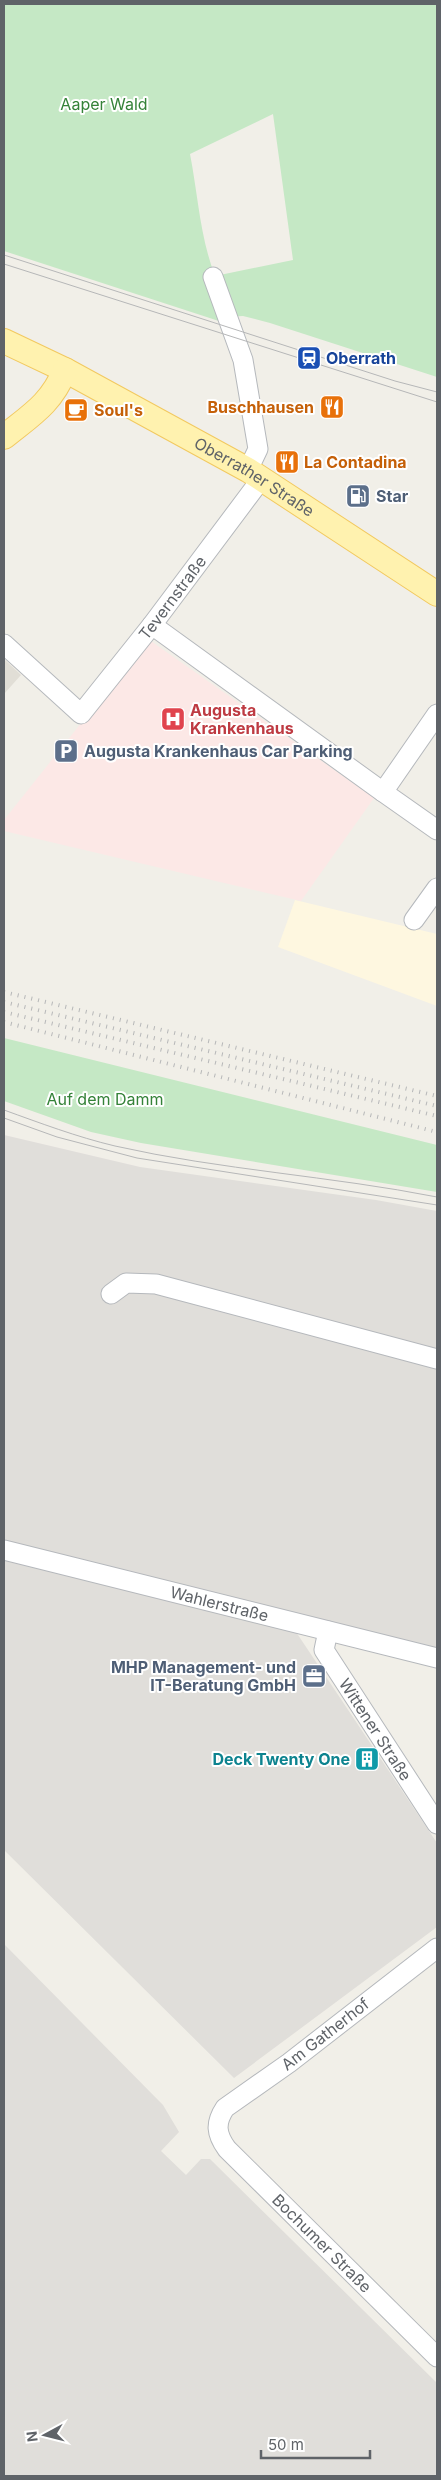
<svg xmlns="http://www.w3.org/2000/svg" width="441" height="2480" viewBox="0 0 441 2480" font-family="Inter,sans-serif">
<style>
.commercial{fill:#fef7e0}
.industrial{fill:#e0deda}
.education{fill:#e1ded6}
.medical{fill:#fce8e6}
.green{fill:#c5e8c5;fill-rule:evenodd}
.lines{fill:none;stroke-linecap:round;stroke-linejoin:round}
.minor-casing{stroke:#b5b8bc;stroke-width:21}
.major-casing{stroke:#f2c960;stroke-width:26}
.minor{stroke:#fff;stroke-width:19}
.major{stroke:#fff2af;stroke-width:24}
.tram{stroke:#b6b7b8;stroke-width:1}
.rail{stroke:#b6b7b8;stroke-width:4;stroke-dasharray:1 6;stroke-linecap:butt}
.labels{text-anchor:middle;stroke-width:4;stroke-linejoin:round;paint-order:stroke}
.park-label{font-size:16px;fill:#348238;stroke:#fff}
.transit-label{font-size:16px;font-weight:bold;fill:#164399;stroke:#fff;text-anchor:start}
.food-label{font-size:16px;font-weight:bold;fill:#c56008;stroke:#fff;text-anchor:start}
.street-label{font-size:16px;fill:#5f6368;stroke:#fff}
.service-label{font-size:16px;font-weight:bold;fill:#4e5e75;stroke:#fff;text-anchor:start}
.health-label{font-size:16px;font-weight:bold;fill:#be3a42;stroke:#fff;text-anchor:start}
.culture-label{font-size:16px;font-weight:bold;fill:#0d838f;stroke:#fff;text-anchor:end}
</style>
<rect width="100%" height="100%" fill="#f1efe8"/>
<path class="commercial" d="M295 900 437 934V1006L278 947Z"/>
<path class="industrial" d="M4 1135 140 1167 376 1200 437 1211V1653L286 1617 437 1843V1927L234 2078 4 1850Z
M4 1944 163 2105 179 2132 161 2151 186 2175 201 2159H210L437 2383V2476H4Z"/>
<path class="education" d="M4 659 21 675 4 694Z"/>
<path class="medical" d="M148 639 374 798 301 901 4 831V820Z"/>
<path class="green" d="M4 4H437V377L270 323 243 316 224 317 225 323 4 251ZM273 114 293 260 215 276C200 237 198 195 190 154Z
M4 1038 437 1145V1192L141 1143 91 1132 4 1101Z"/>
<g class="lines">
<defs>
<g id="minor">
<path d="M213 277 243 360 258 449 248 470"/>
<path d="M152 625 383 792"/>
<path id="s1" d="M4 644 81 714 152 625 262 478"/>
<path d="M437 714 383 792 437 830"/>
<path d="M414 920 437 888"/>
<path d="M111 1294 126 1283 156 1284 437 1359"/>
<path id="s2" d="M4 1550 437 1658"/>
<path id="s3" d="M328 1631 324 1650 437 1824"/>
<path id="s4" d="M437 1948 289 2063 225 2108C215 2123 216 2134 227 2149L437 2357"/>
</g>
<g id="major">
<path id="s5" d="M4 341 65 370 248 470 437 594"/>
<path d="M4 437C31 415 51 404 65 370"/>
</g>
</defs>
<use href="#minor" class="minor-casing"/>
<use href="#major" class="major-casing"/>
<use href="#minor" class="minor"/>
<use href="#major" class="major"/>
<path class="tram" d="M4 255 395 381 437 392
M4 264 437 402
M4 1110C40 1123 77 1137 115 1146 221 1170 331 1176 437 1197
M4 1118 57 1137 137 1158 437 1205"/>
<path class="rail" d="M4 992 437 1096
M4 1002 437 1106
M4 1012 437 1116
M4 1022 437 1132"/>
</g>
<defs>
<symbol id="station-square" viewBox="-11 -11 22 22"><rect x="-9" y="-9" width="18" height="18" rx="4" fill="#1a4fb4" stroke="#fff"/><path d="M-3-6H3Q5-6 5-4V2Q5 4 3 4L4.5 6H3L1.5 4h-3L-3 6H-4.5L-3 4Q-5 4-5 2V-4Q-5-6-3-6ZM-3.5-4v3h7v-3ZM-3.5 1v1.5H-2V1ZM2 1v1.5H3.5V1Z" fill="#fff"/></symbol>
<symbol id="restaurant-square" viewBox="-11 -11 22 22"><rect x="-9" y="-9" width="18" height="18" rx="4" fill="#e8710a" stroke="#fff"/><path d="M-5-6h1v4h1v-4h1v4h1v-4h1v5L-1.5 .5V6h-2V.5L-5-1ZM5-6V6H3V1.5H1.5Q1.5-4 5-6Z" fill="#fff"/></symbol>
<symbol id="cafe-square" viewBox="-11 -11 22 22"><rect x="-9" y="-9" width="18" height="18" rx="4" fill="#e8710a" stroke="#fff"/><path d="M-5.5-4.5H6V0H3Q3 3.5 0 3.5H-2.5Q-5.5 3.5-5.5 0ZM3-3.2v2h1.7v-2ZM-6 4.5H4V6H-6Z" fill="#fff"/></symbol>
<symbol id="fuel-square" viewBox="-11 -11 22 22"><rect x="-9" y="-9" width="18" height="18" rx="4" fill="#5c6f8a" stroke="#fff"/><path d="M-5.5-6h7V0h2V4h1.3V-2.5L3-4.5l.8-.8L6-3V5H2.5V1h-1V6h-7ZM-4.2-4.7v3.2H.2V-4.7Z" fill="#fff"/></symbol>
<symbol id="hospital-square" viewBox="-11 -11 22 22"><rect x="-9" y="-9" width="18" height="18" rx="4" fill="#e0444e" stroke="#fff"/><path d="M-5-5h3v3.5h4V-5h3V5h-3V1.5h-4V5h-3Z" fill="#fff"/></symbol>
<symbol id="parking-square" viewBox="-11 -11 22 22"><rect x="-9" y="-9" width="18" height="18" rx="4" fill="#5c6f8a" stroke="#fff"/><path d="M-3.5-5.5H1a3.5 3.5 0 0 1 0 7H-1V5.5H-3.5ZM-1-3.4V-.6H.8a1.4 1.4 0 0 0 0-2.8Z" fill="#fff"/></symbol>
<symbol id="office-square" viewBox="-11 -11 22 22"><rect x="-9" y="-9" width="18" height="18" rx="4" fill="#5c6f8a" stroke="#fff"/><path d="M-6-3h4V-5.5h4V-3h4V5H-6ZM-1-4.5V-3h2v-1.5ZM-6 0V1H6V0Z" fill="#fff"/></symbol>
<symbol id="building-square" viewBox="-11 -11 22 22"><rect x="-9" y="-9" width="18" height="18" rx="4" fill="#0f9aa8" stroke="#fff"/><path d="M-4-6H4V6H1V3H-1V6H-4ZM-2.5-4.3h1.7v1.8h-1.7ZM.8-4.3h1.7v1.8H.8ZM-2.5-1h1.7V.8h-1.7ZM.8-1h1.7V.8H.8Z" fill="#fff"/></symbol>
</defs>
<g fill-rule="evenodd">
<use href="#station-square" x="295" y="344" width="28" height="28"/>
<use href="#restaurant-square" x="318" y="393" width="28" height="28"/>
<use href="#cafe-square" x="62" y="396" width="28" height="28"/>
<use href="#restaurant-square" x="273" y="448" width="28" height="28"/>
<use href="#fuel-square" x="344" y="482" width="28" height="28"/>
<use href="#hospital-square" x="159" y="705" width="28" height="28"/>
<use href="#parking-square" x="52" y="737" width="28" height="28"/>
<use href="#office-square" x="300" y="1662" width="28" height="28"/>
<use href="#building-square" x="353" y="1745" width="28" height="28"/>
</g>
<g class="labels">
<g class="park-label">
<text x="104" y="110">Aaper Wald</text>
<text x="105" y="1105">Auf dem Damm</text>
</g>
<g class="transit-label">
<text x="326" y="364">Oberrath</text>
</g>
<g class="food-label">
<text x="314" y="413" text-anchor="end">Buschhausen</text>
<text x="94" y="416">Soul's</text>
<text x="304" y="468">La Contadina</text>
</g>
<g class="street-label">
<text dy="6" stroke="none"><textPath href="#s5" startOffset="285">Oberrather Straße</textPath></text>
<text dy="6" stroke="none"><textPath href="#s1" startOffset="252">Tevernstraße</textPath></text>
<text dy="6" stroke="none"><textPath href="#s2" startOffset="222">Wahlerstraße</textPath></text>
<text dy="6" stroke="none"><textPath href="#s3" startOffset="114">Wittener Straße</textPath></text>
<text transform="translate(325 2034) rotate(-38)" y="6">Am Gatherhof</text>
<text dy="6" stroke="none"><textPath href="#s4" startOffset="444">Bochumer Straße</textPath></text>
</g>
<g class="service-label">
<text x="376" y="502">Star</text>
<text x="84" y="757">Augusta Krankenhaus Car Parking</text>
<text x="296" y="1673" text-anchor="end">MHP Management- und<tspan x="296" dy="18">IT-Beratung GmbH</tspan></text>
</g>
<g class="health-label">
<text x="190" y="716">Augusta<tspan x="190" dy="18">Krankenhaus</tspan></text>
</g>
<g class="culture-label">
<text x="350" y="1765">Deck Twenty One</text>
</g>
</g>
<rect width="441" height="2480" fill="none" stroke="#5f6368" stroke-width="10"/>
<g transform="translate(45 2435) rotate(263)" stroke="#ffffff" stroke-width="4" paint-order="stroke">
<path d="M0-4L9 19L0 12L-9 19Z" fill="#5f6368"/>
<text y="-8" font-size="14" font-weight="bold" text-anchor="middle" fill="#5f6368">N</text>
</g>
<path d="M261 2450v8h109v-8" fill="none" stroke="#5f6368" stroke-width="2.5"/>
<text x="268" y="2450" font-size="15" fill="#5f6368" stroke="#ffffff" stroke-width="4" paint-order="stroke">50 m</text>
</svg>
